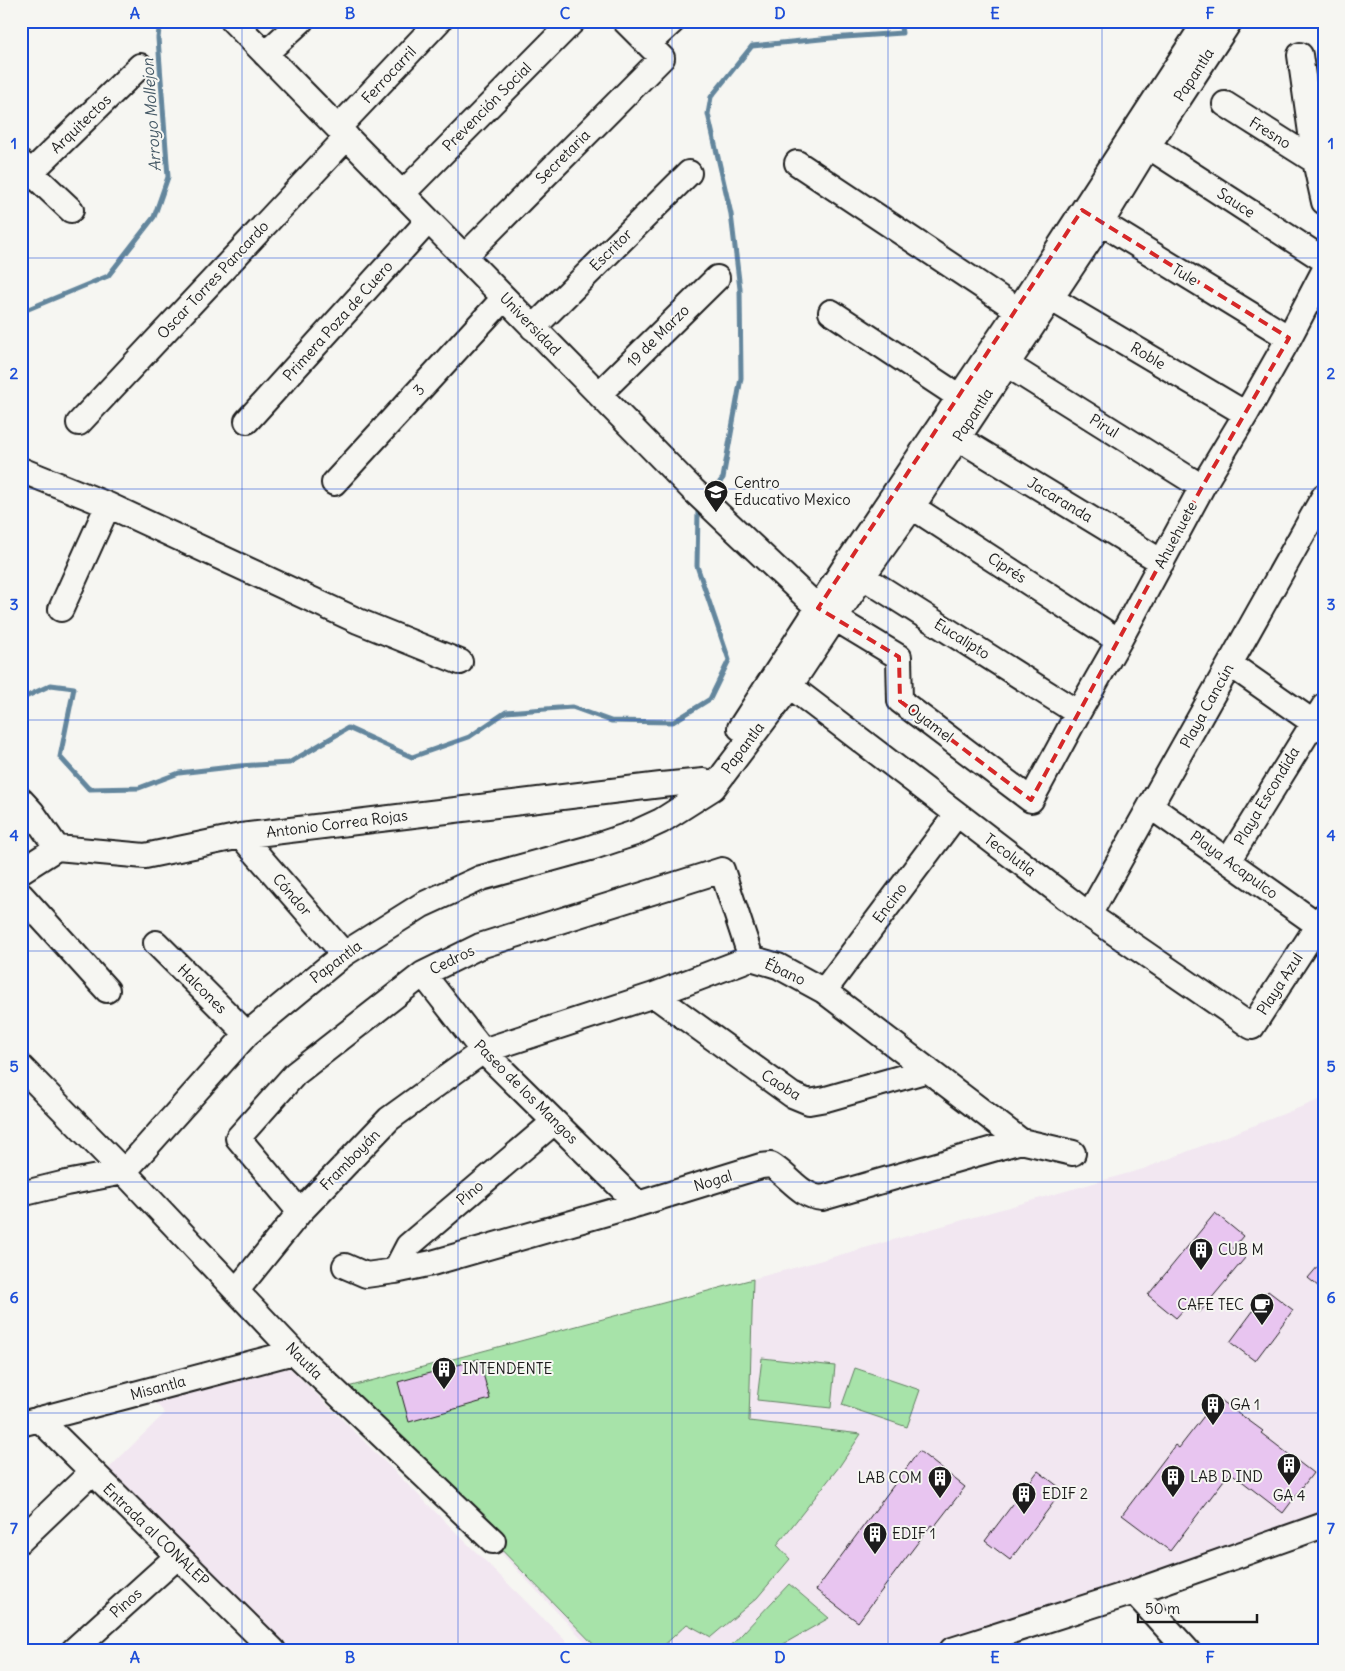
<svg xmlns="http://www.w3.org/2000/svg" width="1345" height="1671" viewBox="0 0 1345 1671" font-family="Delius,sans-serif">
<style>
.built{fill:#f2e7f1}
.green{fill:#a7e3a9;stroke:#628062}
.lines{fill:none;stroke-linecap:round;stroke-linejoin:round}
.stream{stroke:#64869d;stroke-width:5}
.building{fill:#e8c5f0;stroke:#1c1c1c}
.minor-casing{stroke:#1c1c1c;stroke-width:28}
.minor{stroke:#f6f6f2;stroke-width:24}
.marked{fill:none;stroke:#d62828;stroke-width:4;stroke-dasharray:10 6;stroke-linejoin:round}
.grid{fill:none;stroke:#1d4ed8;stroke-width:1;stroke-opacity:0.55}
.labels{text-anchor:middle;stroke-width:4;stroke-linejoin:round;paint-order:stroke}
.street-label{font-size:15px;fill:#1c1c1c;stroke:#f6f6f2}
.poi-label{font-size:15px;fill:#1c1c1c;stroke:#f6f6f2;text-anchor:start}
.water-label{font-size:16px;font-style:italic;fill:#465a67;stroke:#f6f6f2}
.neatline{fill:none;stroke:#1d4ed8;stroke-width:2}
.grid-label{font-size:16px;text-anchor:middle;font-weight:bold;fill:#1d4ed8}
</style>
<rect width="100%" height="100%" fill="#f6f6f2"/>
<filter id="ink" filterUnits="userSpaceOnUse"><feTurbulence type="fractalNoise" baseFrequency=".02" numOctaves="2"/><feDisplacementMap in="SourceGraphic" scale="10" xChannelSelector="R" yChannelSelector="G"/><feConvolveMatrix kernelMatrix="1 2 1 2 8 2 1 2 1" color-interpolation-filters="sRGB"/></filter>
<g filter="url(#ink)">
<path class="built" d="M1324 1098V1513L1129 1590 935 1650H593L344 1388 801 1266 1143 1169Z
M285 1363 575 1650H287L104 1473 165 1413 154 1401Z"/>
<path class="green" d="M753 1279 749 1421 861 1434 839 1467 777 1545 790 1559 757 1598 711 1637 687 1624 659 1650H599L344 1388Z
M762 1358 835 1366 831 1408 757 1400Z
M855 1368 920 1390 907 1427 842 1405Z
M789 1584 829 1618 773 1650H727Z"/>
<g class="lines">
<path class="stream" d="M21 312 108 276 154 217 168 177 158 38 160 21
M709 496 723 478 741 378 740 289 731 214 708 114 711 97 752 46 831 38 902 33 900 21
M21 699 51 685 74 688 60 757 89 789 139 788 179 773 239 766 289 763 348 728 412 757 469 737 506 712 572 707 611 721 673 722 710 699 729 660 697 566 698 511 701 507"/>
</g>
<path class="building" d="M1215 1213 1243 1236 1233 1248 1245 1258 1200 1312 1185 1308 1176 1318 1148 1295Z
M1324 1259V1291L1308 1278Z
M1268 1291 1293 1310 1255 1361 1230 1342Z
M479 1359 490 1399 409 1422 398 1382Z
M1218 1398 1263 1431 1261 1433 1313 1473 1283 1513 1230 1472 1170 1551 1122 1515 1175 1445 1179 1448Z
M919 1451 965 1487 934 1527 931 1525 858 1622 816 1590Z
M1038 1471 1063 1490 1010 1560 985 1541Z"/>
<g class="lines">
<defs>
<path id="minor" d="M233 21 693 490 818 608 899 657 900 701 1031 800 1078 713 1119 641 1202 487 1246 414 1289 338 1324 271
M648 44 673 21
M265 54 301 21
M1300 55 1315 161 1324 202
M1225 104 1315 161
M338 128 439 21
M1148 146 1324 260
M21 163 71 210
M797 163 1018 310
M21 182 140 66
M402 194 573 21
M1087 214 1289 338
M464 257 662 58 625 21
M1050 298 1246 414
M831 312 958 396
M533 328 689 173
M1006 364 1202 487
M599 394 717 278
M247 421 428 221
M79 423 347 137
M958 438 1162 562
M21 470 108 505 358 621 460 662
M334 483 504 298
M900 499 1119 641
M849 568 1078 713
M61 609 108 505
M1230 664 1324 730
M778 679 790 686 1089 915 1252 1027 1324 916
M740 728 846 565 1018 310 1206 21
M21 800 32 812 57 848
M1150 806 1318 925
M241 836 344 954
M1228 861 1324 706
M21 871 57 848 145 856 241 836 661 785 704 781 713 788
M21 895 107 990
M1089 915 1324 496
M156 943 247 1034
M423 974 483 1051 638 1204
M824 991 956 815
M654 995 792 1095 809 1102 826 1099 928 1070
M21 1067 124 1172 294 1352 493 1541
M21 1194 66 1183 124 1172 247 1034 344 954 422 905 481 878 590 848 635 833 661 821 713 788 790 686 863 576 912 507 1101 223 1148 146 1230 21
M300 1212 238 1138 295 1074 423 974 480 946 722 870 751 958
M345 1266 366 1275 395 1271 432 1263 638 1204 761 1166 771 1165C788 1175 801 1197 822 1198L1021 1141 1073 1153
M395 1271 408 1246 554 1122
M237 1290 300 1212 389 1119 483 1051 654 995 751 958 778 966 824 991 1021 1141
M39 1419 273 1650
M21 1424 294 1352
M21 1540 92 1472
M1134 1592 1187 1650
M74 1650 178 1556
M952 1650 1134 1592 1324 1525"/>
</defs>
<use href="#minor" class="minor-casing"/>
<use href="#minor" class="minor"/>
</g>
</g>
<path class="marked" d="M1082 210 1289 338 1202 487 1031 800 900 701 899 657 818 608Z"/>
<path class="grid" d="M242 21V1650M458 21V1650M672 21V1650M888 21V1650M1102 21V1650M21 258H1324M21 489H1324M21 720H1324M21 951H1324M21 1182H1324M21 1413H1324"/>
<defs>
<symbol id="school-pin" viewBox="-11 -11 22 30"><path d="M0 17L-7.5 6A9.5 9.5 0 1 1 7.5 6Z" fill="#1c1c1c" stroke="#f6f6f2"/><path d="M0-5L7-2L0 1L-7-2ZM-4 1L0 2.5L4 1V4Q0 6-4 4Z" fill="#fff"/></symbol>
<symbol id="building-pin" viewBox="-11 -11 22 30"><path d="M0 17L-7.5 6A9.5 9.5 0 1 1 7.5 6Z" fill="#1c1c1c" stroke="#f6f6f2"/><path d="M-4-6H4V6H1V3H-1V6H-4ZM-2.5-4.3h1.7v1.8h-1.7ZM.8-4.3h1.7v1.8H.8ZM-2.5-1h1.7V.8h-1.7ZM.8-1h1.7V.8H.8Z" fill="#fff"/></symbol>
<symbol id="cafe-pin" viewBox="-11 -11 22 30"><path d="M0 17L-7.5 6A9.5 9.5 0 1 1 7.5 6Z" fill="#1c1c1c" stroke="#f6f6f2"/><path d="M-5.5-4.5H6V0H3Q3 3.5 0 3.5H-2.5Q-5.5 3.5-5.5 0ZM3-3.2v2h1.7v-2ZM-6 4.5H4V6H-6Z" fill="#fff"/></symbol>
</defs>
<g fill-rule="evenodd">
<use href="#school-pin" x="702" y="478" width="28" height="38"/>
<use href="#building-pin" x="1187" y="1236" width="28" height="38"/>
<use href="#cafe-pin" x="1248" y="1291" width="28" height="38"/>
<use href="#building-pin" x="430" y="1355" width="28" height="38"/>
<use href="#building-pin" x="1199" y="1391" width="28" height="38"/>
<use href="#building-pin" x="1275" y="1451" width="28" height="38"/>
<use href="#building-pin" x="1159" y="1463" width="28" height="38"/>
<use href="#building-pin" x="926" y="1464" width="28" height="38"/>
<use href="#building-pin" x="1010" y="1480" width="28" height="38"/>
<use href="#building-pin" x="861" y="1520" width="28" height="38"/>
</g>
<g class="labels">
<g class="street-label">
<text transform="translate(389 75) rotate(-47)" y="5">Ferrocarril</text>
<text transform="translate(1194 75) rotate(-57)" y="5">Papantla</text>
<text transform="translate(487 107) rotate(-45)" y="5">Prevención Social</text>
<text transform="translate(81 124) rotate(-44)" y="5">Arquitectos</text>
<text transform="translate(1270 133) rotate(32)" y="5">Fresno</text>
<text transform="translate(563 157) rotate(-45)" y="5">Secretaria</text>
<text transform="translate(1236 203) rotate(33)" y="5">Sauce</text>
<text transform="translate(611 250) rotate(-45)" y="5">Escritor</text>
<text transform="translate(1185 275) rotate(31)" y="5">Tule</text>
<text transform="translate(213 280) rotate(-47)" y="5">Oscar Torres Pancardo</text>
<text transform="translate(338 321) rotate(-48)" y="5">Primera Poza de Cuero</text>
<text transform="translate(530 324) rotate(46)" y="5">Universidad</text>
<text transform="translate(658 336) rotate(-45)" y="5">19 de Marzo</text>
<text transform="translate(1148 356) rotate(31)" y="5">Roble</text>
<text transform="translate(419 390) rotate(-47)" y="5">3</text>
<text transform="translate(973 415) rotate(-57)" y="5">Papantla</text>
<text transform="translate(1104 426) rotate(32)" y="5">Pirul</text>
<text transform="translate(1060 500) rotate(31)" y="5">Jacaranda</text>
<text transform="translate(1176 535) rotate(-62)" y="5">Ahuehuete</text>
<text transform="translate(1007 568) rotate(33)" y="5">Ciprés</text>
<text transform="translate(962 639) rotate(32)" y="5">Eucalipto</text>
<text transform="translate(1207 706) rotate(-61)" y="5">Playa Cancún</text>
<text transform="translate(930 723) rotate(37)" y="5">Oyamel</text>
<text transform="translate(743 748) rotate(-53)" y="5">Papantla</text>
<text transform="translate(1267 796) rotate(-59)" y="5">Playa Escondida</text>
<text transform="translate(337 824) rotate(-7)" y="5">Antonio Correa Rojas</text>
<text transform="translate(1010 855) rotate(37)" y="5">Tecolutla</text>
<text transform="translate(1234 865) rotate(36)" y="5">Playa Acapulco</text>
<text transform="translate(292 895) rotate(49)" y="5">Cóndor</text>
<text transform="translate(890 903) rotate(-53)" y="5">Encino</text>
<text transform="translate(452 960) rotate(-26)" y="5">Cedros</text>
<text transform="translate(336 962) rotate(-37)" y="5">Papantla</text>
<text transform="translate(785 972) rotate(25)" y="5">Ébano</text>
<text transform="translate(1280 984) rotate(-57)" y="5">Playa Azul</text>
<text transform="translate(202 989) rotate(45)" y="5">Halcones</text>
<text transform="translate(781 1085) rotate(32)" y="5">Caoba</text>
<text transform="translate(526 1092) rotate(45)" y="5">Paseo de los Mangos</text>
<text transform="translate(350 1160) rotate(-46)" y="5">Framboyán</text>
<text transform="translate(713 1181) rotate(-17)" y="5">Nogal</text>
<text transform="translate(470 1193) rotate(-40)" y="5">Pino</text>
<text transform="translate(304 1361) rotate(45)" y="5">Nautla</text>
<text transform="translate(158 1388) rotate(-15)" y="5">Misantla</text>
<text transform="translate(156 1535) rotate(44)" y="5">Entrada al CONALEP</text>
<text transform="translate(126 1603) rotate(-42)" y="5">Pinos</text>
</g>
<g class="poi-label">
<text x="734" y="488">Centro<tspan x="734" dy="17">Educativo Mexico</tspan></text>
<text x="1218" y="1255">CUB M</text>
<text x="1244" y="1310" text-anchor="end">CAFE TEC</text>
<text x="462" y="1374">INTENDENTE</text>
<text x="1230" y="1410">GA 1</text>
<text x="1190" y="1482">LAB D IND</text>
<text x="922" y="1483" text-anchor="end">LAB COM</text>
<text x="1042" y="1499">EDIF 2</text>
<text x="1289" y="1501" text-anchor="middle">GA 4</text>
<text x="892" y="1539">EDIF 1</text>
</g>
<g class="water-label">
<text transform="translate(151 115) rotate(-94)" y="6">Arroyo Mollejon</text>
</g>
</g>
<rect width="1345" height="1671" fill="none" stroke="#f6f6f2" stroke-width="55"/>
<path d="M1138 1614v8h119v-8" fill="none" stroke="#1c1c1c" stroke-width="2.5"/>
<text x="1145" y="1614" font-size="15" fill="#1c1c1c" stroke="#f6f6f2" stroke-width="4" paint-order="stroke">50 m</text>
<rect x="28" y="28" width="1290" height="1616" class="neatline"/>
<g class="grid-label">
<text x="135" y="19">A</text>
<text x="350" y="19">B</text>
<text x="565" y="19">C</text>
<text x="780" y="19">D</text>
<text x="995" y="19">E</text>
<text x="1210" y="19">F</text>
<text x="14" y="149">1</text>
<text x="1331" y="149">1</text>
<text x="14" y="379">2</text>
<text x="1331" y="379">2</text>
<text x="14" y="610">3</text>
<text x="1331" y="610">3</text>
<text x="14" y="841">4</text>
<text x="1331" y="841">4</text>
<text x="14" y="1072">5</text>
<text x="1331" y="1072">5</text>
<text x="14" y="1303">6</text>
<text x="1331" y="1303">6</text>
<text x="14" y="1534">7</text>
<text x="1331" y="1534">7</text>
<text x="135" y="1663">A</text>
<text x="350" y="1663">B</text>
<text x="565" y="1663">C</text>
<text x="780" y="1663">D</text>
<text x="995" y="1663">E</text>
<text x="1210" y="1663">F</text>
</g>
</svg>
